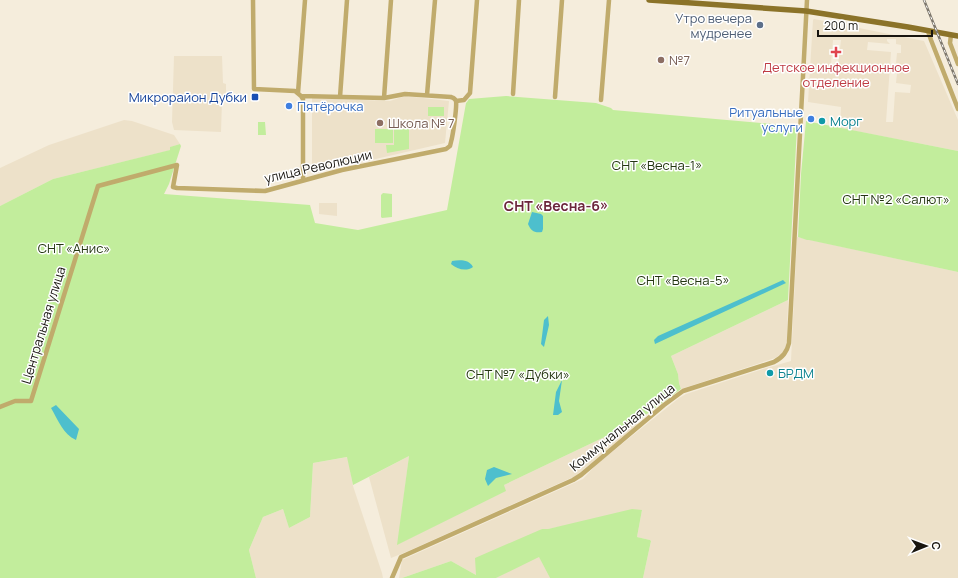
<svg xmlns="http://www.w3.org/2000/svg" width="958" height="578" viewBox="0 0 958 578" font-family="Manrope,sans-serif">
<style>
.built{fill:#ede1c9;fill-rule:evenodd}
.green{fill:#c2ed9c}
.water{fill:#4dbfcd}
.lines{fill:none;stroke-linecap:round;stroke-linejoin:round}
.minor{stroke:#c0ab6c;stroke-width:4.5}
.major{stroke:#8b7329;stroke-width:5.5}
.rail-casing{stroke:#7d776c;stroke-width:2.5}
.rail{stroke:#fff;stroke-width:1;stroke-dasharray:3;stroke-linecap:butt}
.service-dot{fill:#5c6f8a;stroke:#fff;stroke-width:1.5}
.health-dot{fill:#e0444e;stroke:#fff;stroke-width:1.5}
.education-dot{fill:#8d6e63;stroke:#fff;stroke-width:1.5}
.transit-dot{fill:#1a4fb4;stroke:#fff;stroke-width:1.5}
.shop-dot{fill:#3f7fe0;stroke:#fff;stroke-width:1.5}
.culture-dot{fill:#0f9aa8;stroke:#fff;stroke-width:1.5}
.labels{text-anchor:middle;stroke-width:3;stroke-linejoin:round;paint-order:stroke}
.service-label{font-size:13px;fill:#4e5e75;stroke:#fff;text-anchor:end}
.education-label{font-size:13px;fill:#785e54;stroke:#fff;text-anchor:start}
.health-label{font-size:13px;fill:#be3a42;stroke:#fff}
.transit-label{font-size:13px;fill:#164399;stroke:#fff;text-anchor:end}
.shop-label{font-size:13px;fill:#366cbe;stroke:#fff;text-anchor:start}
.culture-label{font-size:13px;fill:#0d838f;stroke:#fff;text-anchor:start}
.park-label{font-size:13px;fill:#243611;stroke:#fff}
.street-label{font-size:13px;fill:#18150f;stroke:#fff}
.neighbourhood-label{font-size:14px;font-weight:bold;fill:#6b263b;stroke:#fff}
</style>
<rect width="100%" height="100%" fill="#f5eddc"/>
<path class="built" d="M814 19 924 41 958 120V151L840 128 841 107 808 102 813 20ZM887 39H896V44L901 45V53H897L896 63 898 64 896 83 911 85 910 93 895 92 893 122H886L891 52 867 50 868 42 890 44 887 41ZM833 40H841L838 65 831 64Z
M174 56H222L223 83 226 84V101H222L221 132 174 130 172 122Z
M405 96 449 101 445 143 354 164H312V98L390 101Z
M124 120 132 121 174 135 180 144 171 147V150L53 179 0 206V168L49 145Z
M319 203H337V216L319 214Z
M797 237 958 272V578H643L651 541 650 540 637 537 642 510 548 529H542L476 575 451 561 402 578H399L402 560 583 479 597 464 679 398 686 394 763 369 791 361Z
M788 300 787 341 784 352 780 355 775 358 681 389 679 383 678 374 671 356Z
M636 422 639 426 582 473 406 552 391 558 369 477 409 456 398 544 505 491 504 485Z
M348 457 353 486 382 573 383 578H256L249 550 263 517 283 509 289 528 310 517 313 463Z
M539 556 550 578H496Z"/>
<path class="green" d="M506 96 596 103 611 108 613 110 797 126 788 300 671 356 678 374 679 383 681 389 636 422 504 485 506 491 397 545 409 456 353 485 347 457 313 463 310 517 289 528 283 509 263 517 249 550 256 578H0V206L53 179 170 150V147L180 144 181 146 169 184 164 194 310 205 315 223 358 230 447 210 466 103 467 102 469 99Z
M428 107H444V116H428Z
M806 121 958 151V272L809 240H807L798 237 801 174Z
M258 122H265L266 135H258Z
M375 129H393V143H375Z
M394 129H409V149L387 153 386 145H394Z
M383 193 392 194V217L382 218 381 217V195Z
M632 509 642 510 637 537 650 540 651 541 643 578H550L539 557 496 578H402L451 561 476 575 475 558 542 529H548Z"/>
<path class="water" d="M532 212 541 214 543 216V229L542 232C534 233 531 231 528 224Z
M452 261C459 260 469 259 473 267 466 272 457 269 451 264Z
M783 280 786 283 655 344 654 340 658 336Z
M548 316 549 325 544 347 541 344 544 320Z
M562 380 559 401 562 412 558 415H553L556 392Z
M56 405 79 429 76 440C63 434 58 420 51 408Z
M494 467 512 474 496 478 488 486 485 479 487 470Z"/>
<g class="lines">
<path class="minor" d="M253 0 254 89 295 91 301 96 303 99V180
M928 31 931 40 958 109
M951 35 950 43 958 64
M298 93 305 0
M513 94 519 0
M427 95 435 0
M340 97 347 0
M555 97 562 0
M384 98 391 0
M601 100 609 0
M456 101 464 100 470 93 477 0
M0 407 15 401H31L98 186 177 165 173 187 177 188 265 191 342 170 446 149 450 146 451 142C453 135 457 107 456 101 455 98 454 98 451 97L405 94 384 98 301 96
M392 578 401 557 573 480 581 475 664 405 683 391 774 362C783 357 787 352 789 343L807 0"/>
<path class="major" d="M649 0 806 11 908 27 958 36"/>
<defs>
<path id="rail" d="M924 0 958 84"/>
</defs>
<use href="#rail" class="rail-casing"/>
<use href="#rail" class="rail"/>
</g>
<circle class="service-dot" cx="760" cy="25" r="4"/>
<path class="health-dot" d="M834 46h4v4h4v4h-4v4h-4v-4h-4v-4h4z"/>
<g class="education-dot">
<circle cx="661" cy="60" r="4"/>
<circle cx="380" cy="123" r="4"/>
</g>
<rect class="transit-dot" x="251" y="93" width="8" height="8" rx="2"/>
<g class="shop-dot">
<circle cx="289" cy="106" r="4"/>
<circle cx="811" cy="119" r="4"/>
</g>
<g class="culture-dot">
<circle cx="822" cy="121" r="4"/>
<circle cx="770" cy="373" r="4"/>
</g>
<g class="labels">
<g class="service-label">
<text x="752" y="23">Утро вечера<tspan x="752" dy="15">мудренее</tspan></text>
</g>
<g class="education-label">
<text x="669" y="65">№7</text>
<text x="388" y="128">Школа № 7</text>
</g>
<g class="health-label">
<text x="836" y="72">Детское инфекционное<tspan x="836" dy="15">отделение</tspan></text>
</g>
<g class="transit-label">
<text x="247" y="102">Микрорайон Дубки</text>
</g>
<g class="shop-label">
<text x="297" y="111">Пятёрочка</text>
<text x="803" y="117" text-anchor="end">Ритуальные<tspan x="803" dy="15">услуги</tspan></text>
</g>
<g class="culture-label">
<text x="830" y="126">Морг</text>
<text x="778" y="378">БРДМ</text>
</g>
<g class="park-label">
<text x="657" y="170">СНТ «Весна-1»</text>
<text x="896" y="204">СНТ №2 «Салют»</text>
<text x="74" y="253">СНТ «Анис»</text>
<text x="683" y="285">СНТ «Весна-5»</text>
<text x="518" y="379">СНТ №7 «Дубки»</text>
</g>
<g class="street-label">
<text transform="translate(318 166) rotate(-13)" y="5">улица Революции</text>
<text transform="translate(43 325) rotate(-73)" y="5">Центральная улица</text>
<text transform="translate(622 427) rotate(-39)" y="5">Коммунальная улица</text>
</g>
<g class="neighbourhood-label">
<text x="556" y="211">СНТ «Весна-6»</text>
</g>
</g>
<g transform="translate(926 546) rotate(89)" stroke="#ffffff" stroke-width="3" paint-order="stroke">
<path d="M0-3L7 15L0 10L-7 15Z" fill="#18150f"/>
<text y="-6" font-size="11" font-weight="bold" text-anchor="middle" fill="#18150f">С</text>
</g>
<path d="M818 30v6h114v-6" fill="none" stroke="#18150f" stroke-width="2"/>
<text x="824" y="30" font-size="12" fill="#18150f" stroke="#ffffff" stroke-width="3" paint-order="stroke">200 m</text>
</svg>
